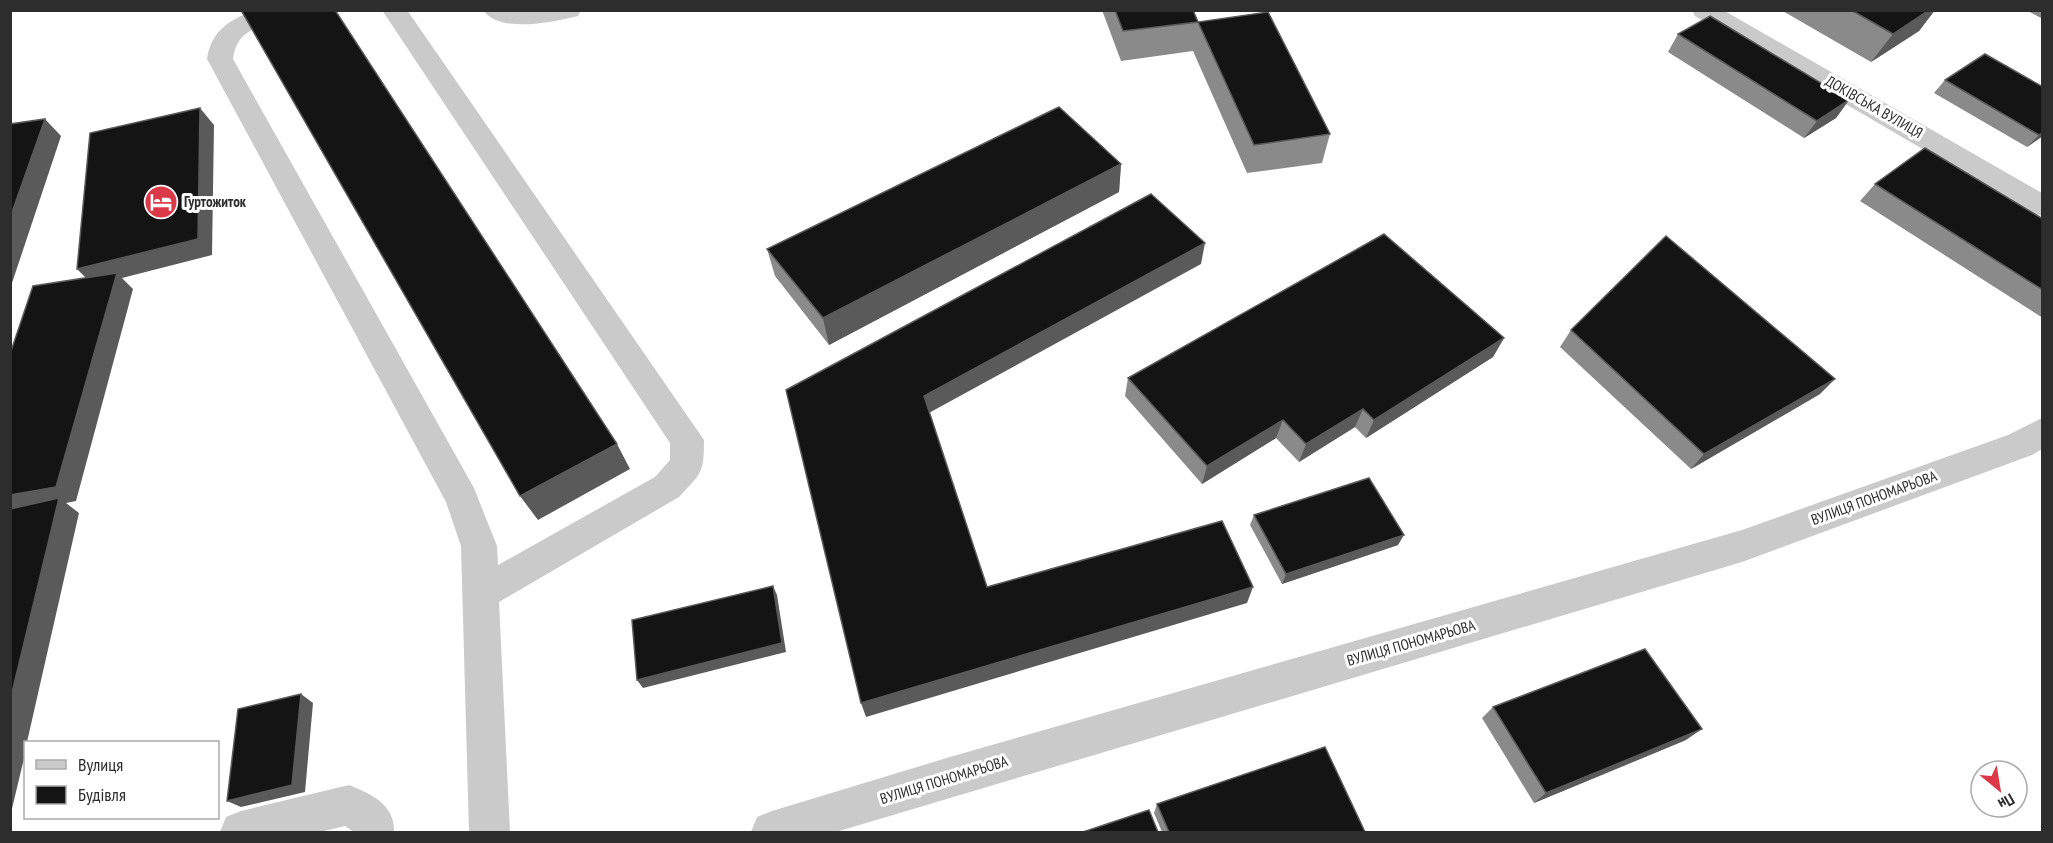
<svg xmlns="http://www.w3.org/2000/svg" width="2053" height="843" viewBox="0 0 2053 843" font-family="'PT Sans Narrow',sans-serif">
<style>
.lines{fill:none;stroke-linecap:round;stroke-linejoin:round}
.minor{fill:#cacaca;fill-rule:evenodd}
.wall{fill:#8a8a8a}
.shaded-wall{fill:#5a5a5a}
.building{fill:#141414;stroke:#5a5a5a;stroke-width:1.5}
.labels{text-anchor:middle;stroke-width:6;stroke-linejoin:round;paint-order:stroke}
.street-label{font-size:15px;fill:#2d2d2d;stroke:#fff}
.poi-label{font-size:15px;font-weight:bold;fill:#2d2d2d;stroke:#fff;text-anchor:start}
</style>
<rect width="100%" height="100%" fill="#fff"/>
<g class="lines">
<path class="minor" d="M256 10H294C280 32 239 16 233 59L474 488 497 546 498 565 655 477 670 460V443L382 10H407L704 440C704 474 701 473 679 497L499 602 510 832H469L461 546 446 502 207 59C211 31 230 19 256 10Z
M483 10H581L578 16C554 22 499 34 483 10Z
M1692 10H1723L2042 193V216L2032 213 1695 16Z
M2042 418V449L2032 455 1742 562 836 832H751L757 817 772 811 950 757 1742 530 2008 435Z
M349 785C372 794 395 805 394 832H354L345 826 320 832H220L226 817 241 811Z"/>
</g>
<path class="wall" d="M1102 10H1193L1198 22 1193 51 1121 61Z
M1781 10H1935L1919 31 1871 62Z
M2026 10H2043V19Z
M1198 22 1330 134 1322 163 1247 173 1193 51Z
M1678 34 1849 100 1836 118 1804 138 1668 52Z
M1945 80 2043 136 2027 147 1934 93Z
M1121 164 1119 192 829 345 775 276 767 249Z
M1875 184 2043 219V318L1860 201Z
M1571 330 1820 394 1691 469 1560 347Z
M1504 338 1493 357 1366 438 1355 427 1299 462 1276 438 1202 484 1125 396 1128 378Z
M1254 515 1398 545 1282 584 1250 525Z
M1493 707 1686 740 1534 803 1482 718Z
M1157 804 1365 832H1162L1154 813Z"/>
<path class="shaded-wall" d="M1929 10H1935L1919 31 1871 62 1893 34Z
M1849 100 1836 118 1804 138 1817 121Z
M200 108 214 125 212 255 122 278 133 289 76 501 66 503 79 513 27 742H26V750L10 817V495L94 286 77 269Z
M45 119 61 136 10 289V218Z
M2043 132V136L2027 147 2039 135Z
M1121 164 1119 192 829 345 823 318Z
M1205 243 1201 264 927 414 924 396Z
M1504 338 1493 357 1366 438 1374 420Z
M1835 379 1820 394 1691 469 1704 454Z
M1363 409 1355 427 1299 462 1306 444Z
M1283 420 1276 438 1202 484 1207 466Z
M617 444 630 469 538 520 520 496Z
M1404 535 1398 545 1282 584 1286 574Z
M773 586 777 595 786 652 643 688 637 680Z
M1253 587 1247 603 866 717 861 703Z
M301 694 313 703 305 792 241 807 227 801Z
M1702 729 1686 740 1534 803 1546 793Z"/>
<path class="building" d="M241 10H335L617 444 520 496Z
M1115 10H1193L1198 22 1123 31Z
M1851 10H1929L1893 34Z
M1268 12 1330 134 1254 145 1198 22Z
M1710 16 1849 100 1817 121 1678 34Z
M1985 54 2043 87V132L2039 135 1945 80Z
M1059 107 1121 164 823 318 767 249Z
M200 108 198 239 77 269 90 133Z
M45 119 10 218V124Z
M1925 148 2043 219V290L1875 184Z
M1151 194 1205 243 924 396 987 587 1222 521 1253 587 861 703 786 390Z
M1384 234 1504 338 1374 420 1363 409 1306 444 1283 420 1207 466 1128 378Z
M1666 236 1835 379 1704 454 1571 330Z
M117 273 56 487 10 495V354L33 286Z
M1369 478 1404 535 1286 574 1254 515Z
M59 498 10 701V509Z
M773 586 782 643 637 680 632 620Z
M1645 649 1702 729 1546 793 1493 707Z
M301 694 292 785 227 801 238 709Z
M1325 747 1365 832H1169L1157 804Z
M1149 810 1158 832H1083Z"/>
<defs>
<symbol id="hotel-disc" viewBox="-11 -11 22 22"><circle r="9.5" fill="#db3848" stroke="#fff"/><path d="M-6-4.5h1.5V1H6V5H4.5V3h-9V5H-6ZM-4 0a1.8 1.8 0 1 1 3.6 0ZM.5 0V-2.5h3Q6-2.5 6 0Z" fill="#fff"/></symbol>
</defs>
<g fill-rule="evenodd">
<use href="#hotel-disc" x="142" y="183" width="38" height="38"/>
</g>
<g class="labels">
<g class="street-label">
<text transform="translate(1874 107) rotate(30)" y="5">ДОКІВСЬКА ВУЛИЦЯ</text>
<text transform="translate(1874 498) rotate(-20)" y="5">ВУЛИЦЯ ПОНОМАРЬОВА</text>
<text transform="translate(1411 643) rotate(-16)" y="5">ВУЛИЦЯ ПОНОМАРЬОВА</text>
<text transform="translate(944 780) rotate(-17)" y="5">ВУЛИЦЯ ПОНОМАРЬОВА</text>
</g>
<g class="poi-label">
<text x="184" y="207">Гуртожиток</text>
</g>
</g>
<rect width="2053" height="843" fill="none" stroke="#2d2d2d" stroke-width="24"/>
<rect x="24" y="741" width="195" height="78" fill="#ffffff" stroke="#ababab" stroke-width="1.5"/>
<rect x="36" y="760" width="30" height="9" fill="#cacaca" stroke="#ababab" stroke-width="1.5"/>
<text x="78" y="771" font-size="18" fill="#2d2d2d">Вулиця</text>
<rect x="36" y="786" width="30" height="18" fill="#141414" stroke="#ababab" stroke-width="1.5"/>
<text x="78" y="801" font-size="18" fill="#2d2d2d">Будівля</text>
<g transform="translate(1999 789) rotate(150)"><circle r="28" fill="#ffffff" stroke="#ababab" stroke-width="1.5"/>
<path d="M0-4.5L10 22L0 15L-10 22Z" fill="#db3848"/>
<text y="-9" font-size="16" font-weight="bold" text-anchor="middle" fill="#2d2d2d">Пн</text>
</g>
</svg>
